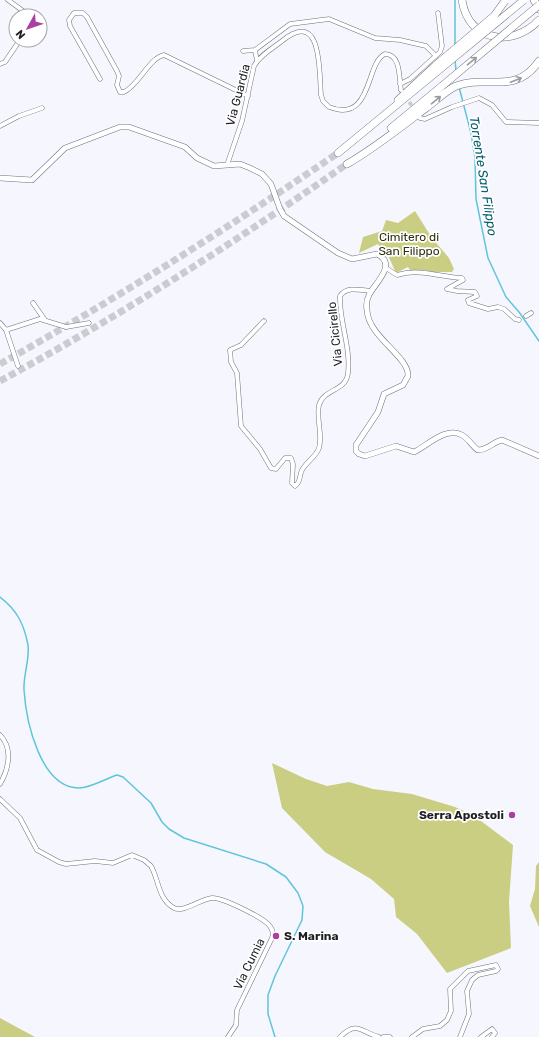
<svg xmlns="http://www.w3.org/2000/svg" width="539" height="1037" viewBox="0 0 539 1037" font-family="Rubik,sans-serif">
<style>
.green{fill:#cace83}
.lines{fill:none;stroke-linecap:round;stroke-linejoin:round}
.stream{stroke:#60c4da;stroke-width:1.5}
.minor-tunnel{stroke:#cbccd2;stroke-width:4;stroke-dasharray:4 2;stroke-linecap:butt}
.motorway-tunnel{stroke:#cbccd2;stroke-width:7;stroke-dasharray:7 3.5;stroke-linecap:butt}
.minor-casing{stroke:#6e707a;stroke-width:5}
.tertiary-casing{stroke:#6e707a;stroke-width:6}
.motorway-casing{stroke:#6e707a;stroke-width:8}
.minor{stroke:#fff;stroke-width:4}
.tertiary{stroke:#fff;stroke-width:5}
.motorway{stroke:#fff;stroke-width:7}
.motorway-bridge-casing{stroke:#6e707a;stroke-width:8;stroke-linecap:butt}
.motorway-bridge{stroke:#fff;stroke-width:7}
.oneway{stroke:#9a9b9c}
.poi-dot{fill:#aa40a2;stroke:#fff;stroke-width:1.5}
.labels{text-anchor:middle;stroke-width:3.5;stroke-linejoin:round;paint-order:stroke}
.street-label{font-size:12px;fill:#1f2024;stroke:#fff}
.park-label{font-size:12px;fill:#2f300f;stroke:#fff}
.poi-label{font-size:12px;font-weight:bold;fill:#1f2024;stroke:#fff;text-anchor:end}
.water-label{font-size:13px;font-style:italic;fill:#055e6e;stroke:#fff}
</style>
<rect width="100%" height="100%" fill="#f6f7fe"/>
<path class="green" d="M415 211 432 238 449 258 454 269 452 272H427V270H410L408 267 396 273 387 253H383L378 244 359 253 363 237 382 231 386 220 398 223Z
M272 763 306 779 327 786 349 782 373 789 412 794 455 807 473 815 513 845 509 902 511 948 447 973 417 934 396 917 394 899 371 879 325 852 282 808Z
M539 862V927L530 906 535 889 536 866Z
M0 1018 35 1037H0Z"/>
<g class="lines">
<path class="stream" d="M455 0V45
M455 59 456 71
M459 87 471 133 475 158 476 199 488 258 506 297 519 312 539 341
M0 597C17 610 24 624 28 645 30 659 23 676 24 690 26 720 40 789 80 788 92 787 105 779 117 775L123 777 151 803 162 822 169 829 184 838 266 864 286 877 298 893 303 906 302 920 275 976 268 995V1014L275 1037"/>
<path class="minor-tunnel" d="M406 97 414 109"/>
<path class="motorway-tunnel" d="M0 364C116 299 228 228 338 153
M0 381C120 316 235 242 347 164"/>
<defs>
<path id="minor" d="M8 0 30 16
M255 50 257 61
M243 51 255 50 290 24 329 19 375 38 400 40 426 46 436 56
M0 64 5 62 20 40
M100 79 70 26 69 20 74 13H83L87 17 117 71 119 76 117 85 120 92H124C139 85 149 58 164 55L248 96
M400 84 410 79 440 52 442 46 438 13
M420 118 425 119 452 107 479 98 492 105 506 122 539 123
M0 126 19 116 42 108
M227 165 242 121 254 66C260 55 273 48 282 41 323 7 319 73 321 95L323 101 329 107C373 124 365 63 385 54 401 54 399 78 401 90
M386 268 397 275C419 268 440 277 462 278L463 280 447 289 457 291 475 292 477 296 468 300 469 303 488 309 498 307 504 309 515 319 519 320
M33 303 45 320
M526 316 531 313
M264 321 241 345 230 350 231 362 237 373 241 426 260 449 271 468 276 469 285 458H291L293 464 292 483 295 486C301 482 299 476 302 470 307 461 316 457 319 448 323 435 316 419 319 405 324 388 346 392 348 373 351 347 339 321 340 296 347 286 360 290 371 291
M0 323 6 330 18 366
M6 330 40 319 66 327 89 323
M0 735C13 748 9 769 0 784
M0 799 20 818 37 850 59 862 66 864 95 861 113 863 132 855 144 860 151 866C159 880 158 899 174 908 183 913 201 899 212 898 222 897 261 917 268 924 272 928 274 932 272 938L237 1010 236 1025 228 1037
M340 1037C357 1020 361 1032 379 1037
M383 1037H390
M412 1037 423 1029 440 1026 447 1020 451 1011 450 989 468 971 496 965 498 969 496 971 478 975 472 980 467 991 469 1014 460 1037
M481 1037 492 1029 495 1033 492 1037"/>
<path id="tertiary" d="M0 178 32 180 65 148 120 127H129L185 147 197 158 214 166 240 164 250 168 262 174 271 184 280 209 284 216 338 253 352 259 377 254C398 264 375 283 369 295 367 299 366 305 367 310 368 337 409 356 408 376L403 385 384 394 378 412 356 445V451L359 454 365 456 396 446 414 452C427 446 446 426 462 435 469 439 472 446 478 450 488 450 493 442 502 440L539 456"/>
<path id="motorway" d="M462 0C468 42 513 48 539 20
M534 0 539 9
M398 100 437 64
M391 128 442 86
M338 153 439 70
M347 164C375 148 401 127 426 108 436 101 445 91 456 86 487 74 515 96 539 61"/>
</defs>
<use href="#minor" class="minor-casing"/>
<use href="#tertiary" class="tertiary-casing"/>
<use href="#motorway" class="motorway-casing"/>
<use href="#minor" class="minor"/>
<use href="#tertiary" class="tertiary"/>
<use href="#motorway" class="motorway"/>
<defs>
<path id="motorway-bridge" d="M437 64 494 16 505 1
M439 70 524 0
M442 86 539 5"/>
</defs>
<use href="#motorway-bridge" class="motorway-bridge-casing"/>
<use href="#motorway-bridge" class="motorway-bridge"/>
</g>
<defs><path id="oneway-shaft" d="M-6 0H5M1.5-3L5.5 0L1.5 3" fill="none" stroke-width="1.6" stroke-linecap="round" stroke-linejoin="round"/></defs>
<g class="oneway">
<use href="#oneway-shaft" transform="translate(472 61) rotate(-40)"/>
<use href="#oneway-shaft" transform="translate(516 80) rotate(-21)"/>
<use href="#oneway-shaft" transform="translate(436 100) rotate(-40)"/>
</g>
<g class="poi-dot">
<circle cx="512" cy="815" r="4"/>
<circle cx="276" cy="936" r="4"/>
</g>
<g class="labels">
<g class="street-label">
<text transform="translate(238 95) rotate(-75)" y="4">Via Guardia</text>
<text transform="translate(335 334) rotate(-96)" y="4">Via Cicirello</text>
<text transform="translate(249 964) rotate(-64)" y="4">Via Cumia</text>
</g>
<g class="park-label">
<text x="409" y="241">Cimitero di<tspan x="409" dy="14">San Filippo</tspan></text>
</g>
<g class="poi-label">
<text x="504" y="819">Serra Apostoli</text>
<text x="284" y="940" text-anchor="start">S. Marina</text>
</g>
<g class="water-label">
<text transform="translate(484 176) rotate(81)" y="5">Torrente San Filippo</text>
</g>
</g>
<g transform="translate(28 28) rotate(230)"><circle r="19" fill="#ffffff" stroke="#a5a6a7"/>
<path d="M0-3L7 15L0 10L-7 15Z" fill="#aa40a2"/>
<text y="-6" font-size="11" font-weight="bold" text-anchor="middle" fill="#1f2024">N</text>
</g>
</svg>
